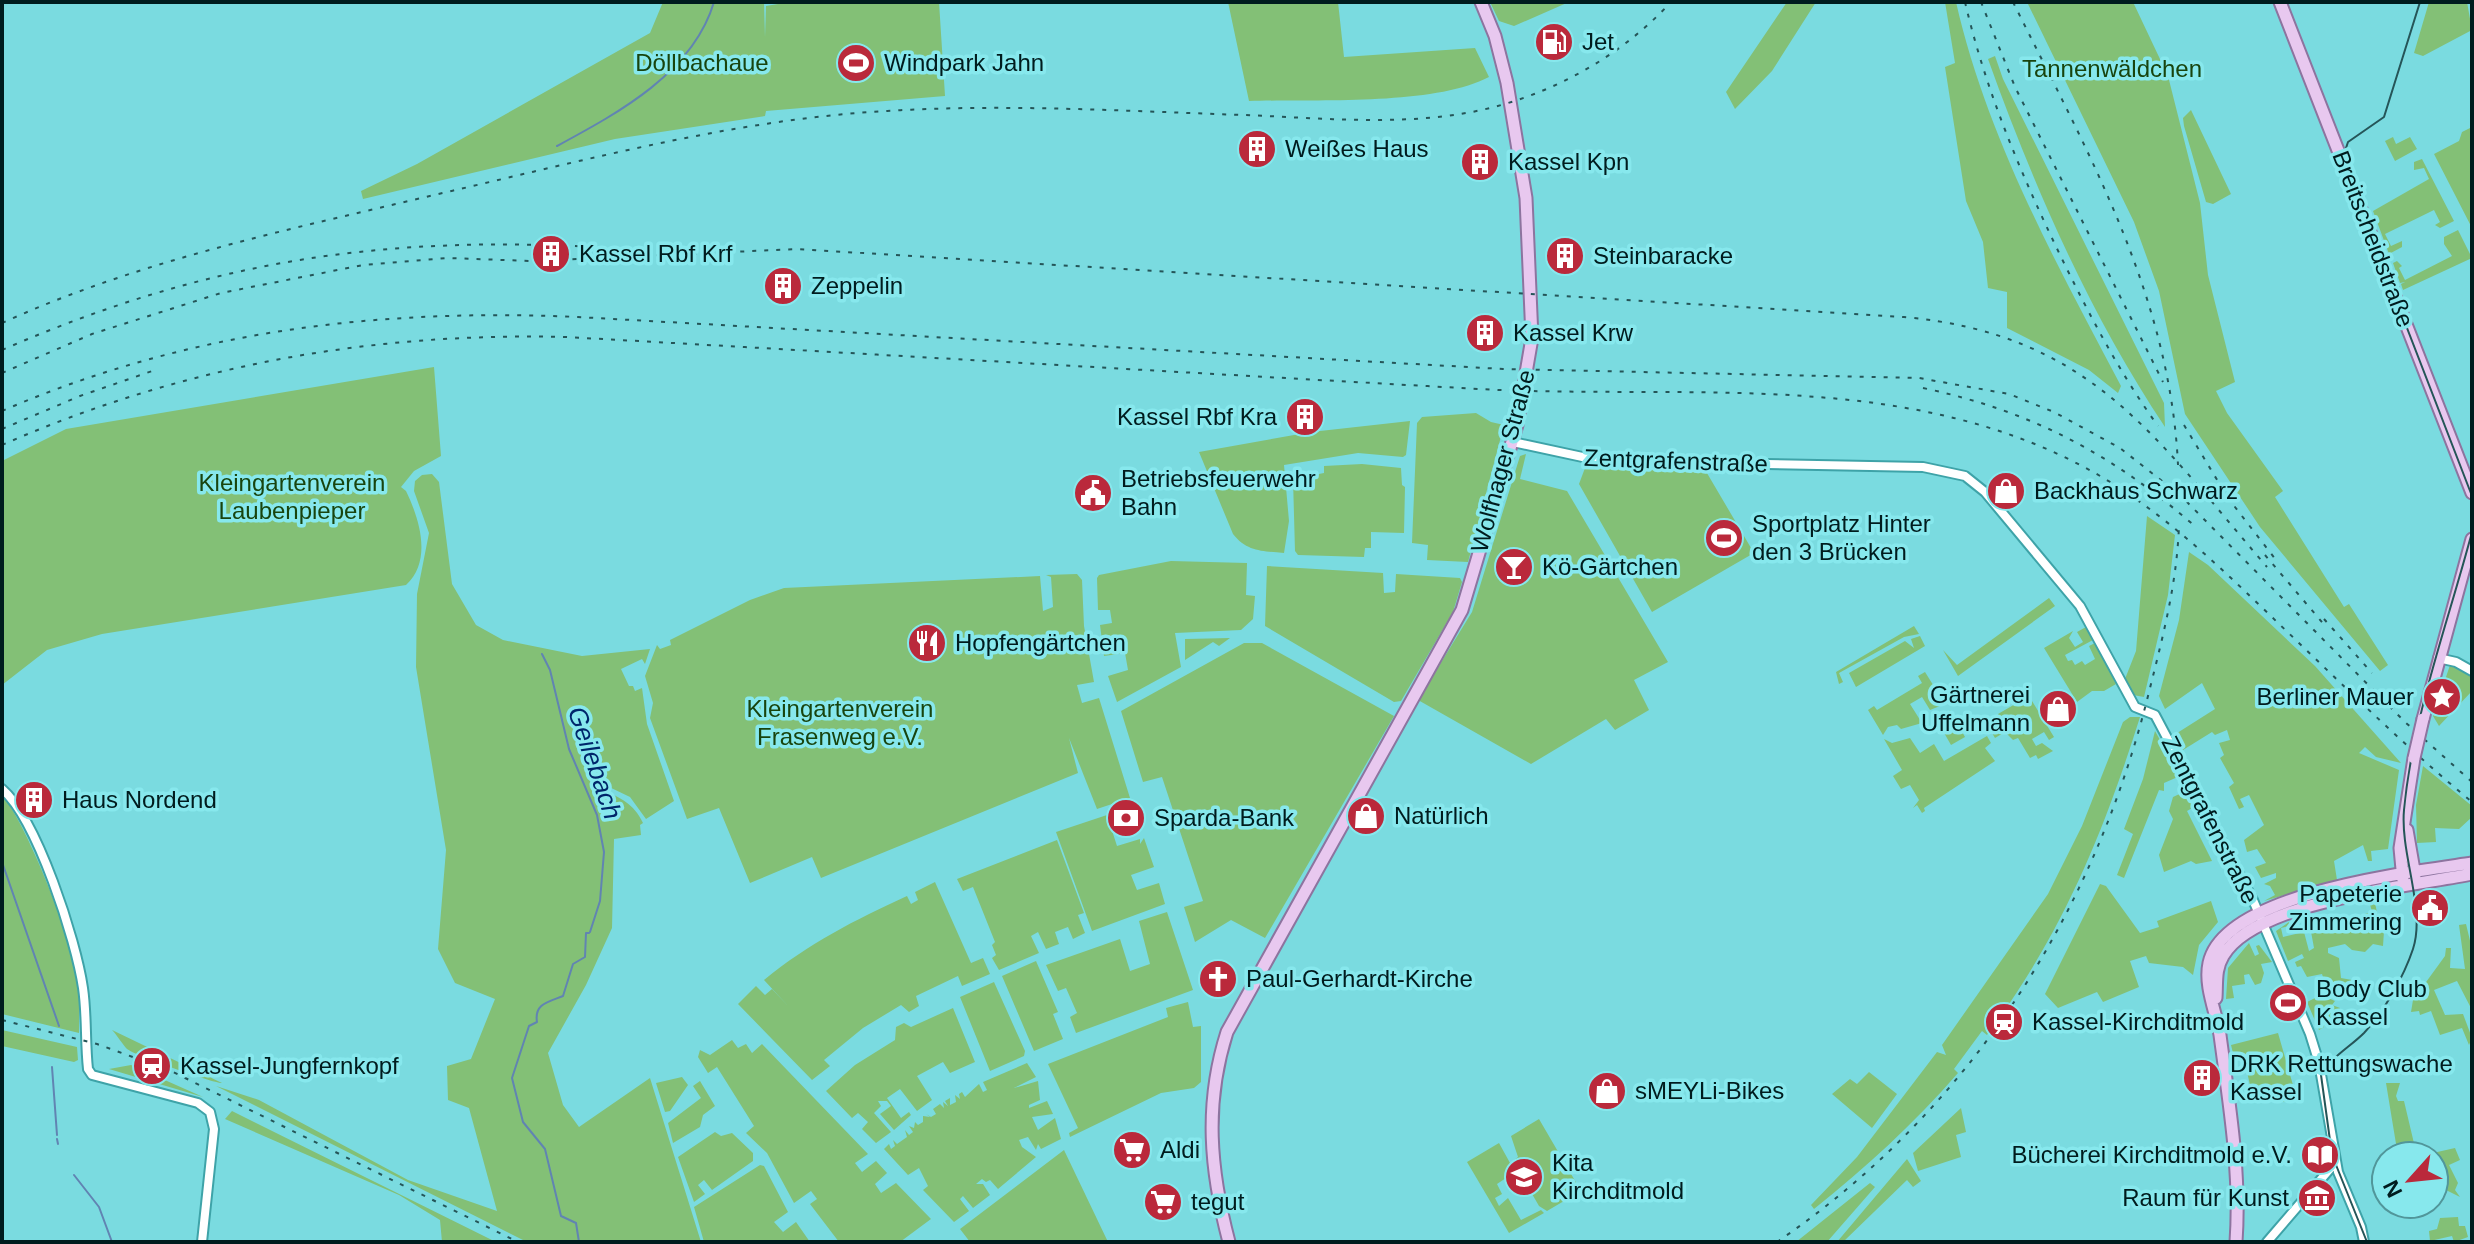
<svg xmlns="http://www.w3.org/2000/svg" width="2474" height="1244" viewBox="0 0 2474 1244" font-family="Arial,sans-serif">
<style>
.green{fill:#83c076}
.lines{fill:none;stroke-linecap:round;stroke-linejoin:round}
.stream{stroke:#6184b2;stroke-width:2}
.minor-casing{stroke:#3ea3a8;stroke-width:12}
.major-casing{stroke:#8d749f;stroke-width:15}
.minor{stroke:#fff;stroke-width:8}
.major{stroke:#e8c8ef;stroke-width:11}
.tram{stroke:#255558;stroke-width:2}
.rail{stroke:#255558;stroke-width:2;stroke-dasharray:4 8;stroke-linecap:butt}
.major-bridge-casing{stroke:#8d749f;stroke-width:15;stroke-linecap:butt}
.major-bridge{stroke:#e8c8ef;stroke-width:11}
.labels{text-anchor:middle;stroke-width:7;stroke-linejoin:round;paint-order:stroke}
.poi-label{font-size:24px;fill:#001c1e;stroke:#87e8ed;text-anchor:start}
.park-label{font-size:24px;fill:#18440e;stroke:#87e8ed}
.street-label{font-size:24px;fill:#001c1e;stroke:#87e8ed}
.water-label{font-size:26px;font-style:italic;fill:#00266a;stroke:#87e8ed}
</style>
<rect width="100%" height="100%" fill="#7adbe0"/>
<path class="green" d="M663 2H764L765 37 766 6 790 2H939L945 96 766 111 765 116 615 139 363 199 361 191 417 164 650 33Z
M1228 2H1338L1344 57 1475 48 1489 77C1434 106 1315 99 1249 101Z
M1490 2H1569L1514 26 1499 21Z
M1787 2H1816L1772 71 1735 109 1726 92Z
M1945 2H1956C1987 138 2056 263 2121 386L2118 393 2089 370 2007 328V292L1988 288 1983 242 1966 201 1945 67 1955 63Z
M2027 2H2133L2168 76 2200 203 2208 275 2235 382 2216 391 2227 413 2283 491 2275 497 2344 607 2349 604 2388 665 2380 671 2260 527 2185 414 2159 291 2134 222Z
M2429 2H2467L2472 30 2423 56 2414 53Z
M1995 56 2003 79 2164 403 2165 427C2089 313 2034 187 1988 59Z
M2191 110 2231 194 2213 204 2206 202 2184 126 2183 118Z
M2472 127V228L2434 154 2459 141 2462 132Z
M2393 137 2396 144 2410 137 2417 149 2395 161 2385 141Z
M2422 159 2454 221 2440 228 2435 225 2440 222 2434 210 2385 234 2391 246 2402 241V247L2389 254 2373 211 2429 179 2424 168 2414 170V162Z
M2458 230 2472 258 2403 290 2401 284 2405 282 2400 283 2393 263 2397 261 2402 266 2399 268 2405 280 2452 256 2444 244V237Z
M434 367 441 456 414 471 401 487 406 491C419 518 433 560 406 585L102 634 47 650 2 685V461L66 429Z
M1476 413 1491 422 1504 425 1468 562 1427 560 1428 545 1412 543 1417 423 1422 417Z
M1410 421 1406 455 1403 457 1358 453 1284 465 1289 521 1284 553C1263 551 1247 552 1233 534L1199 452 1311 432Z
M1526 454 1520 479 1567 491 1668 662 1634 680 1649 710 1615 730 1606 719 1531 764 1418 700 1472 612 1520 456Z
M1362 464 1401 468 1402 485 1405 487 1404 533 1371 532V548H1365L1364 557 1298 555 1295 551 1293 479 1324 473V466Z
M1585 468H1704L1754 553 1652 612 1579 484Z
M432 474 439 482 452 584 476 625 503 640 582 656 650 649 645 664 642 659 621 669 629 686H633L635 691 642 688 647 724 674 801 646 819 630 797 605 785 604 789C621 800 633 802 643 823L640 825 641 835 614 839 612 928 586 985 548 1053 563 1105 579 1127 650 1078 701 1242H527L216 1086 259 1100 408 1180 497 1211 469 1108 448 1100 447 1066 471 1059 495 999 455 983 438 949 446 850 416 667 417 594 429 533 414 491 415 481 422 475Z
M2147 516 2175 535 2168 595 2144 697 2133 695 2125 679 2136 651Z
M2189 552 2208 565 2315 666 2401 763 2376 757 2365 747 2359 753 2399 770 2388 849 2371 851 2372 861H2368L2363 845 2334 861 2337 880 2264 901 2275 895 2270 886 2264 884 2276 878V873L2261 878 2255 867 2266 863 2257 849 2247 852 2244 840 2264 825 2249 795 2240 799 2244 807 2239 809 2229 787 2234 783 2220 758 2224 755 2219 743 2230 740 2227 730 2215 735 2212 732 2183 750 2174 735 2215 709 2202 683 2165 709 2159 696 2179 620Z
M1171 561 1247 563 1246 595 1255 596 1253 619 1241 630 1175 633 1181 667 1117 702 1108 676 1128 670 1125 653 1104 656 1100 625 1112 623 1110 610H1098L1097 578 1099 575Z
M1267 566 1383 573 1384 593 1395 592 1396 574 1460 578 1462 582 1453 612 1401 701 1394 702 1265 626Z
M1077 574 1082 580 1084 626 1094 682 1077 685 1082 703 1099 698 1130 798 1097 809 1069 738 1078 773 821 878 812 857 750 883 719 808 687 819 650 718 653 703 645 676 657 645 660 649 671 645 670 640 750 600 784 588 1040 576 1043 611 1053 607 1051 577 1046 575Z
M2049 598 2055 606 1958 676 1943 650 1957 665Z
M1914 626 1919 634 1904 637 1839 673 1843 682 1839 684 1836 672Z
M2086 627 2093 640 2065 655 2068 661 2072 660 2075 665 2082 661 2085 665 2095 659 2089 646 2095 643 2116 684 2104 691H2092L2077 702 2044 648 2073 631 2069 638 2075 647 2083 642 2077 632Z
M1920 636 1925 646 1856 687 1849 673 1905 641 1914 648 1911 639Z
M1230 638 1219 646 1213 642 1185 660V639Z
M1244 643H1262L1394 716 1265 938 1231 920 1195 942 1184 907 1203 901 1162 777 1143 782 1121 711Z
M2450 665 2472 677V691L2439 726 2433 716Z
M1925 672 1945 704 1930 710 1922 697 1910 704 1922 723 1901 729 1897 725 1888 727 1883 735 1868 710 1874 706 1877 710 1922 683 1918 676Z
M2029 696 2054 737 2049 740 2044 732 2032 739 2036 746 2042 743 2053 751 2038 759 2036 755 2030 758 2018 738 2013 740 2005 732 1995 738 1992 733 2004 725 1998 714Z
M1950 710 1965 737 1951 745 1939 724Z
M2130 717H2140C2103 835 2061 936 1987 1035L1982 1031 1954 1069 1958 1073C1914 1124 1866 1167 1814 1209L1811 1205 1857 1157 1937 1052 1946 1055 1942 1045 2048 894 2082 826 2123 722Z
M2155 731 2180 776 2164 783V791L2159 790 2124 878 2117 875 2133 834 2124 829 2143 779Z
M1987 736 1991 743 1985 748 1995 761 1924 808 1925 811 1922 813 1917 805 1913 808 1919 800 1910 785 1901 789 1893 776 1902 770 1884 739 1892 743 1910 738 1920 753 1934 744 1944 761Z
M2423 766 2472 806V817L2459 829 2435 828 2436 842 2417 843 2416 805Z
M2186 791 2194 807 2187 811 2212 861 2196 864 2191 861 2164 872 2159 855 2173 819 2169 811 2173 797Z
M2 795C27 823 81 959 80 997 79 1006 79 1021 79 1033L2 1014Z
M1107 815 1117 846 1140 839V844L1144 838 1154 867 1131 875 1137 890 1159 883 1165 904 1092 931 1056 832Z
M1057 840 1084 913 1078 915 1085 933 1073 939 1068 927 1055 932 1059 944 1046 949 1038 932 1031 936 1039 953 999 970 992 958 996 955 992 945 995 942 973 887 963 891 957 879Z
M935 882 971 963 983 958 990 974 962 986 958 976 916 996 919 1006 909 1012 901 1005 863 1028 824 1060 830 1066 812 1080 738 1004 756 986 765 995 772 989 790 1008 764 980C809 943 855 920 907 896L911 904 918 900 915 892Z
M2100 884 2106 886 2140 933 2159 927 2157 921 2211 901 2218 922 2199 945 2193 975 2183 967 2149 963 2146 956 2130 961 2139 987 2103 1002 2097 992 2058 1008 2045 994Z
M2375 903 2378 917 2385 916 2383 946 2373 944 2365 952 2352 950 2345 944 2328 948V953L2339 958 2341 978 2352 980 2337 990 2338 997 2326 986 2322 974 2307 977 2301 966 2297 967 2295 962 2304 958 2302 954 2288 961 2276 931 2289 922V926L2281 928 2283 937 2304 932 2309 951 2314 948 2310 926 2342 918 2344 923 2349 922V918L2372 912 2370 904Z
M1167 912 1193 990 1076 1033 1070 1017 1077 1013 1066 988 1058 991 1046 965 1120 939 1130 971 1150 964 1139 921Z
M2466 924 2472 949V1010L2457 981 2434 990 2445 1015 2463 1014 2472 1038 2469 1045 2462 1028 2440 1035 2431 1011 2420 1015 2419 1011 2411 1012 2413 1000 2445 956 2446 948H2451L2450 968 2465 969 2459 925Z
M2249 943 2255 956 2259 954 2256 946 2259 945 2272 962 2261 964 2264 973 2261 983 2255 985 2249 974 2244 975 2245 984 2232 986 2234 998 2226 999 2228 968Z
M1036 961 1058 1012 1053 1014 1063 1039 1034 1051 1002 976Z
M994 982 1025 1051 1024 1056 990 1071 960 997Z
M2321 995 2335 1001 2332 1005 2340 1008 2335 1014 2338 1017 2329 1024 2323 1013 2319 1015 2324 1027 2319 1030 2307 1002Z
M1188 1002 1193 1027 1201 1026V1082L1194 1088 1161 1093 1070 1137 1069 1133 1078 1128 1048 1064 1168 1017 1166 1008Z
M953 1008 975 1062 950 1073 943 1062 917 1076 932 1100 917 1111 900 1089 887 1098 901 1118 909 1112 911 1115 894 1130 880 1114 891 1106 887 1101H878L881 1106 874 1113 891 1132 876 1143 862 1129 868 1122 858 1113 852 1118 826 1091 855 1065 895 1040 896 1027 904 1023 911 1027Z
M2 1030 77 1047 78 1060 74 1062 2 1046Z
M112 1030 222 1083C216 1084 134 1055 127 1049 123 1045 117 1035 112 1030Z
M2278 1033 2297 1099 2277 1103 2273 1091 2252 1094 2245 1063 2234 1057 2231 1045Z
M732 1040 738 1048 746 1044 752 1053 762 1044 868 1154 855 1163 862 1172 876 1161 887 1173 875 1184 881 1193 896 1183 931 1219 900 1242H839L810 1204 817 1199 811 1191 794 1203 767 1153 746 1133 754 1126 717 1067 708 1073 698 1057 700 1050 710 1055Z
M1027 1063 1036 1077 1014 1088 1038 1081 1040 1100 1029 1105V1108L1047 1101 1053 1114 1032 1117 1038 1130 1055 1118 1061 1139 1041 1149 1038 1144 1036 1150 1028 1137 1019 1140 1022 1147 1036 1157 998 1189 990 1180 986 1182 982 1179 976 1184H983L990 1195 973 1208 963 1196 960 1199 969 1211 954 1222 923 1190 928 1186 919 1168 908 1175 884 1149 889 1144 891 1149 895 1146 893 1140 897 1144 907 1137 905 1130 909 1135 913 1132 909 1126 914 1128 915 1122 918 1125 923 1122V1116L930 1117 926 1114 931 1117 936 1114 933 1109 940 1104 944 1108 943 1102 948 1106 945 1101 950 1098V1105L956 1102 955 1095 960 1099 959 1094 962 1092 965 1097 979 1084 983 1092 987 1090 983 1082Z
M131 1065 203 1097 109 1069Z
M1869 1072 1897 1094 1872 1128 1832 1094 1850 1079 1857 1084Z
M682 1077 688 1085 670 1111 665 1112 656 1083Z
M700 1081 715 1106 703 1115 700 1127 673 1143 668 1123 701 1098 693 1086Z
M2386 1083H2400L2396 1096 2398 1101H2404L2417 1156H2398Z
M1961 1108 1966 1132 1956 1135 1961 1157 1918 1171 1913 1153Z
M232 1111 496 1242H442L440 1220 399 1195 225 1119Z
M1539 1119 1581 1191 1547 1211 1539 1206 1513 1161 1518 1157 1511 1136Z
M715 1132 721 1136 732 1133 753 1153V1161L712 1190 704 1180 698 1185 705 1194 694 1202 678 1157Z
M1499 1143 1520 1181 1518 1184 1512 1174 1497 1184 1502 1194 1495 1198 1499 1206 1508 1198 1521 1220 1541 1210 1544 1213 1509 1233 1467 1162Z
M2455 1148 2460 1160 2449 1165 2458 1183 2455 1190 2460 1197 2434 1184V1156L2424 1155Z
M1064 1150 1108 1242H970L960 1229Z
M1907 1159 1921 1181 1913 1187 1907 1180 1843 1242H1837Z
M760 1165 764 1166 788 1212 774 1222 783 1232 796 1222 810 1242H704L694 1207Z
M1870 1183 1875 1187 1827 1242H1796Z
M2458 1217 2459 1226H2465L2468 1237 2454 1242 2452 1236 2430 1241 2429 1231 2437 1229 2440 1218Z"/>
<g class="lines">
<path class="stream" d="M557 146C618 113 693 73 714 2
M542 654 550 670 569 749 597 815 604 852 600 901 590 932
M2 862 59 1026
M52 1067 57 1135
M57 1139 58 1144
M74 1175 99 1207 112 1242
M579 1242 576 1223 561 1216 545 1149 523 1122 512 1078 529 1026 537 1022C534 1004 548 1002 563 996L573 964 585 957 586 933H589"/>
<defs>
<path id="minor" d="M1513 442 1601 461 1923 467 1965 476 1985 492 2080 606 2135 707 2155 715 2253 900 2310 1034 2319 1063 2338 1172 2361 1227 2364 1242
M2438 658 2456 662 2472 671
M2 789C37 819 76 940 83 988 87 1015 85 1042 88 1069L92 1075 198 1103 210 1112 214 1129 202 1242
M2267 1242 2335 1163"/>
<path id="major" d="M2280 2 2472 493
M2423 719 2472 539
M2407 830 2415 876
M2403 880 2400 848 2414 758
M2216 998C2217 983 2215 969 2223 956 2255 901 2412 886 2472 874
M1229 1242C1210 1170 1204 1104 1227 1032L1462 610 1517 425 1532 338 1526 198 1507 83 1495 36 1481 2
M2236 1242C2241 1173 2229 1103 2220 1035 2216 1012 2204 986 2209 963 2224 893 2412 872 2472 863"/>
</defs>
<use href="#minor" class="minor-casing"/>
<use href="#major" class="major-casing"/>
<use href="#minor" class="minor"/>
<use href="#major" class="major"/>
<path class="tram" d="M2420 2 2384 117 2348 142 2342 160 2472 496
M2367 1242 2332 1155 2321 1075C2331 1057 2350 1047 2364 1033 2384 1012 2404 976 2413 949 2426 909 2400 854 2404 810 2413 715 2448 623 2472 532"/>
<path class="rail" d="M1965 2C1986 92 2021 174 2061 257 2090 316 2119 372 2158 426
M1981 2 2015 87 2163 382
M2013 2C2087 151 2170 295 2178 465
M2 323C141 260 287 230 434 195 556 167 677 135 800 119 947 100 1096 110 1243 115 1326 118 1413 128 1494 107 1562 89 1624 53 1671 2
M2 350C209 260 386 234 610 248
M2 373 92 334 221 293 363 265 447 258 532 261 797 249 1904 317C2091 334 2155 437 2267 567
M1923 388C2032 411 2114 455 2197 528
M2 411C187 331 377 308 578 317L1503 369 1919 378 2009 394 2054 412 2120 448 2181 496 2405 722 2472 782
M2184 425 2228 498 2276 560
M2 429 80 396 158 369
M2 445C182 366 370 332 566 337 871 354 1175 372 1479 389 1682 400 1898 368 2084 467 2157 506 2217 564 2276 621 2340 682 2403 745 2472 802
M2265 555 2327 628
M2324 619 2372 673
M2 1020 97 1044 171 1071 518 1242
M1777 1242C1969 1111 2094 915 2149 692 2163 636 2177 583 2179 525"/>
<defs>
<path id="major-bridge" d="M2414 758 2423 719"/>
</defs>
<use href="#major-bridge" class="major-bridge-casing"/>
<use href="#major-bridge" class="major-bridge"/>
</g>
<defs>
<symbol id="fuel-disc" viewBox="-11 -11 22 22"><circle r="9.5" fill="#ba293b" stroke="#87e8ed"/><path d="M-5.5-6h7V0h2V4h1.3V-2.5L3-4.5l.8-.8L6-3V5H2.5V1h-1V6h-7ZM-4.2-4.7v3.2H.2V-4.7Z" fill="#fff"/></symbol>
<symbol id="stadium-disc" viewBox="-11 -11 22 22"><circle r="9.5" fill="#ba293b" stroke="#87e8ed"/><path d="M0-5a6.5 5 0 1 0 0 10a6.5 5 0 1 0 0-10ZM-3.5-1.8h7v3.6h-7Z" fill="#fff"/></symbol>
<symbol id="building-disc" viewBox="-11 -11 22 22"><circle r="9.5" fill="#ba293b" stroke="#87e8ed"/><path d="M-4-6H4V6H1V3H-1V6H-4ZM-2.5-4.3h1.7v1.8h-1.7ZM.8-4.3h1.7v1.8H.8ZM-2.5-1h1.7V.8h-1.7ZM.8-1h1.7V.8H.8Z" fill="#fff"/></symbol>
<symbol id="shop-disc" viewBox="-11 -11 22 22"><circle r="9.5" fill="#ba293b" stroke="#87e8ed"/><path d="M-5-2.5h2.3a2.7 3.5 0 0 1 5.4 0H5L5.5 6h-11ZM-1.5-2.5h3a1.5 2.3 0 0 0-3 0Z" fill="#fff"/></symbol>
<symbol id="civic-disc" viewBox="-11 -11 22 22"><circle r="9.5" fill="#ba293b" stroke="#87e8ed"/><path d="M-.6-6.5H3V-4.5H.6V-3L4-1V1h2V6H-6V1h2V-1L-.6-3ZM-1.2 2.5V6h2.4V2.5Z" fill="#fff"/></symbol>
<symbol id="bar-disc" viewBox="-11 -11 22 22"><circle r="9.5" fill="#ba293b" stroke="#87e8ed"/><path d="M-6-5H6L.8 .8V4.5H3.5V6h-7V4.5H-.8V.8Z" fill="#fff"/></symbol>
<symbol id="restaurant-disc" viewBox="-11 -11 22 22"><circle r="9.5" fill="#ba293b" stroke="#87e8ed"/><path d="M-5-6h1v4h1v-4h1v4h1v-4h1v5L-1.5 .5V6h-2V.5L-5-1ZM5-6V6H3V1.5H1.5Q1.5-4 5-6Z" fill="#fff"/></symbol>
<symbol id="sight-disc" viewBox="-11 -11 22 22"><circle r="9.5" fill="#ba293b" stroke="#87e8ed"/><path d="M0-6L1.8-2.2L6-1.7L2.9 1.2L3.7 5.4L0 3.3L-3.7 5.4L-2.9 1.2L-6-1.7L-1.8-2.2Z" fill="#fff"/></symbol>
<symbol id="bank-disc" viewBox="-11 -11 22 22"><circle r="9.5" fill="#ba293b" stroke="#87e8ed"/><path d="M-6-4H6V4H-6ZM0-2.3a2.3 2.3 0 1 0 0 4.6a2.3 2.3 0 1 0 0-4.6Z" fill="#fff"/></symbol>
<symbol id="church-disc" viewBox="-11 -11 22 22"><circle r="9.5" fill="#ba293b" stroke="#87e8ed"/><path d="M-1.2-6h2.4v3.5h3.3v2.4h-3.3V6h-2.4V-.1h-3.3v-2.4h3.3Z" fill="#fff"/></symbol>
<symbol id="station-disc" viewBox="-11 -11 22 22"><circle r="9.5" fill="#ba293b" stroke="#87e8ed"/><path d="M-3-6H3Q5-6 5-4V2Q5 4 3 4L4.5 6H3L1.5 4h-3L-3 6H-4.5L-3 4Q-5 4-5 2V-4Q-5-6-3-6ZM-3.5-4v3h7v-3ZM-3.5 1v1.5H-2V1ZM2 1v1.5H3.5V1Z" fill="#fff"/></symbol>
<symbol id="supermarket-disc" viewBox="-11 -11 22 22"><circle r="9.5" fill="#ba293b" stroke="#87e8ed"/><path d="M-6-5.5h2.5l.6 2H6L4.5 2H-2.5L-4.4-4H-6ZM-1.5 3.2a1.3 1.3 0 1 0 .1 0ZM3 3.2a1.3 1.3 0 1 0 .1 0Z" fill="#fff"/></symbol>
<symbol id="library-disc" viewBox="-11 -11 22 22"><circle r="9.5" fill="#ba293b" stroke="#87e8ed"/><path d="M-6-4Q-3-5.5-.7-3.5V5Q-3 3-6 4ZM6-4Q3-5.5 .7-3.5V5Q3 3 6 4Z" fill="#fff"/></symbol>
<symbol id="school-disc" viewBox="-11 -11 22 22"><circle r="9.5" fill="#ba293b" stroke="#87e8ed"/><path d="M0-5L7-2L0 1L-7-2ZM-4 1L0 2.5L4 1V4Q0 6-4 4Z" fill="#fff"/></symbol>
<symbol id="museum-disc" viewBox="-11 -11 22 22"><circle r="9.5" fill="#ba293b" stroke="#87e8ed"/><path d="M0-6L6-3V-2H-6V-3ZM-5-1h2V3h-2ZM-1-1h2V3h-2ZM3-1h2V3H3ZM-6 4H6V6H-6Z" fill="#fff"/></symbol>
</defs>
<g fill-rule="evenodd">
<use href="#fuel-disc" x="1532" y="20" width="44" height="44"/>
<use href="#stadium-disc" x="834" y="41" width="44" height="44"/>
<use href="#building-disc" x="1235" y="127" width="44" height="44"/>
<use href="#building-disc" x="1458" y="140" width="44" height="44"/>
<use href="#building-disc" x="529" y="232" width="44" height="44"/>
<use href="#building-disc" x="1543" y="234" width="44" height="44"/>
<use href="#building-disc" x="761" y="264" width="44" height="44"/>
<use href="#building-disc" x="1463" y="311" width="44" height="44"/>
<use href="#building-disc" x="1283" y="395" width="44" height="44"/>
<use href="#shop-disc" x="1984" y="469" width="44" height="44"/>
<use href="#civic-disc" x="1071" y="471" width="44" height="44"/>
<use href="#stadium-disc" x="1702" y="516" width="44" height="44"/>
<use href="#bar-disc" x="1492" y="545" width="44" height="44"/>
<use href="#restaurant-disc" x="905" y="621" width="44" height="44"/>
<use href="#sight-disc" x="2420" y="675" width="44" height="44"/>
<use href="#shop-disc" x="2036" y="687" width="44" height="44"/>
<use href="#building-disc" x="12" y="778" width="44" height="44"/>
<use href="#shop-disc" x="1344" y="794" width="44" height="44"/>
<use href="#bank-disc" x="1104" y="796" width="44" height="44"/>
<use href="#civic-disc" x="2408" y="886" width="44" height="44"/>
<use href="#church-disc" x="1196" y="957" width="44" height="44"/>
<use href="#stadium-disc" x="2266" y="981" width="44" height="44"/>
<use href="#station-disc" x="1982" y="1000" width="44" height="44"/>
<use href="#station-disc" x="130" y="1044" width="44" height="44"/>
<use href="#building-disc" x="2180" y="1056" width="44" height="44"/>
<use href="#shop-disc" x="1585" y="1069" width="44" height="44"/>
<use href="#supermarket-disc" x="1110" y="1128" width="44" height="44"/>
<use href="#library-disc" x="2298" y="1133" width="44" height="44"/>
<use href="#school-disc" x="1502" y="1155" width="44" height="44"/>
<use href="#museum-disc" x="2295" y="1176" width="44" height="44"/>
<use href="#supermarket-disc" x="1141" y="1180" width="44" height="44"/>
</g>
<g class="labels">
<g class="poi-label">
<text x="1582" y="50">Jet</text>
<text x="884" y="71">Windpark Jahn</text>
<text x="1285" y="157">Weißes Haus</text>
<text x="1508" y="170">Kassel Kpn</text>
<text x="579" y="262">Kassel Rbf Krf</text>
<text x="1593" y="264">Steinbaracke</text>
<text x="811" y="294">Zeppelin</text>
<text x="1513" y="341">Kassel Krw</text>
<text x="1277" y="425" text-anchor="end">Kassel Rbf Kra</text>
<text x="1121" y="487">Betriebsfeuerwehr<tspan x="1121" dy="28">Bahn</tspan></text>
<text x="2034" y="499">Backhaus Schwarz</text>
<text x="1752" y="532">Sportplatz Hinter<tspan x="1752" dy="28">den 3 Brücken</tspan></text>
<text x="1542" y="575">Kö-Gärtchen</text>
<text x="955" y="651">Hopfengärtchen</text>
<text x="2030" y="703" text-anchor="end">Gärtnerei<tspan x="2030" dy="28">Uffelmann</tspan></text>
<text x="2414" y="705" text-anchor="end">Berliner Mauer</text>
<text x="62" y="808">Haus Nordend</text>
<text x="1394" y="824">Natürlich</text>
<text x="1154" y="826">Sparda-Bank</text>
<text x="2402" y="902" text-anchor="end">Papeterie<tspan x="2402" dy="28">Zimmering</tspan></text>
<text x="1246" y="987">Paul-Gerhardt-Kirche</text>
<text x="2316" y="997">Body Club<tspan x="2316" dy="28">Kassel</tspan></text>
<text x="2032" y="1030">Kassel-Kirchditmold</text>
<text x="2230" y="1072">DRK Rettungswache<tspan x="2230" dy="28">Kassel</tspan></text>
<text x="180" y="1074">Kassel-Jungfernkopf</text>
<text x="1635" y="1099">sMEYLi-Bikes</text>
<text x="1160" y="1158">Aldi</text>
<text x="2292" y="1163" text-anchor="end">Bücherei Kirchditmold e.V.</text>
<text x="1552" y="1171">Kita<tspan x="1552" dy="28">Kirchditmold</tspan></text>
<text x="2289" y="1206" text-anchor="end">Raum für Kunst</text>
<text x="1191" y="1210">tegut</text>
</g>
<g class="park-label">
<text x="702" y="71">Döllbachaue</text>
<text x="2112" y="77">Tannenwäldchen</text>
<text x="292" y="491">Kleingartenverein<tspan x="292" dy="28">Laubenpieper</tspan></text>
<text x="840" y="717">Kleingartenverein<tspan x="840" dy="28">Frasenweg e.V.</tspan></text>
</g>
<g class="street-label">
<text transform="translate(2373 239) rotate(69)" y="8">Breitscheidstraße</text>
<text transform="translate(1503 461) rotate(-75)" y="8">Wolfhager Straße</text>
<text transform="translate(1676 461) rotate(2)" y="8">Zentgrafenstraße</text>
<text transform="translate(2210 820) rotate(63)" y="8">Zentgrafenstraße</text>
</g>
<g class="water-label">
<text transform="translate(595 763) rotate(71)" y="9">Geilebach</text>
</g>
</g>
<rect width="2474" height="1244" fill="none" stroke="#001c1e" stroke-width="8"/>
<g transform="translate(2410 1180) rotate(243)"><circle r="38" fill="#87e8ed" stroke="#51969a" stroke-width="2"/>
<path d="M0-6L14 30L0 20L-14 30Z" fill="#ba293b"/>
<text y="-12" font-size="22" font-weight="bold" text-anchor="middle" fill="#001c1e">N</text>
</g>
</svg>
